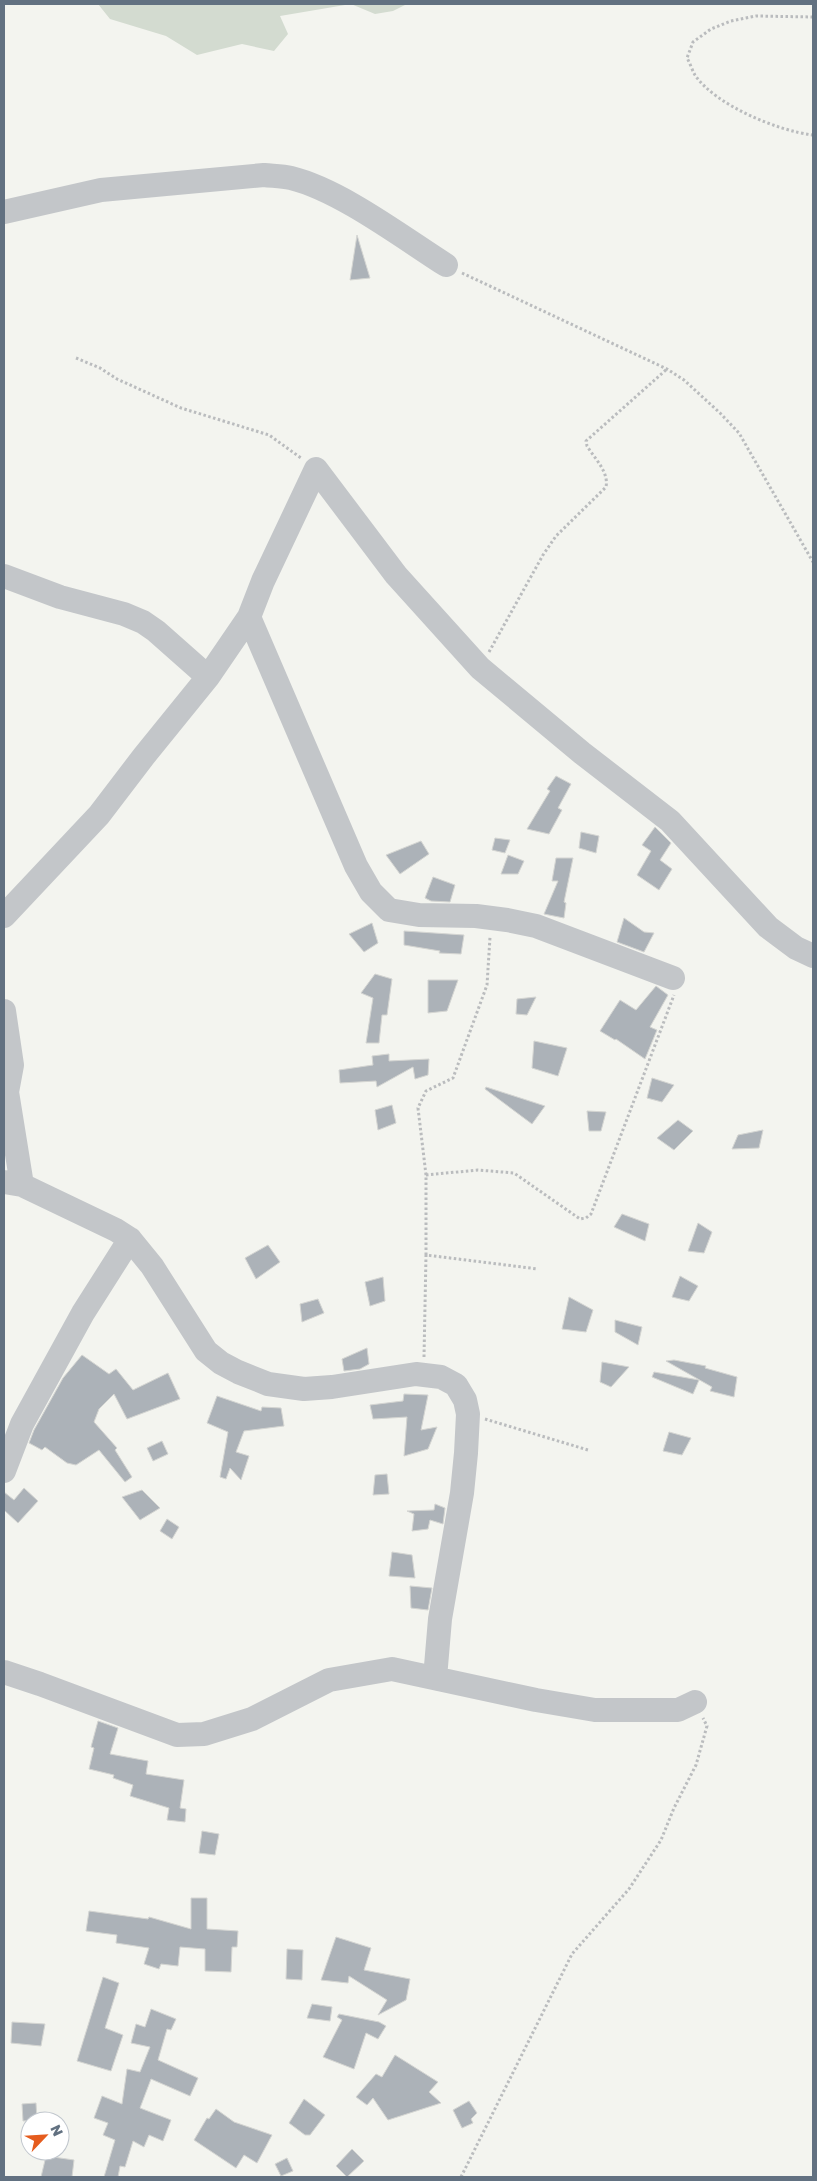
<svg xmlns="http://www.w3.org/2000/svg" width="817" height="2181" viewBox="0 0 817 2181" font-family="'Golos Text',sans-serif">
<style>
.green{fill:#d3dbd0}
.building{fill:#acb2b8;stroke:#d4d5d2}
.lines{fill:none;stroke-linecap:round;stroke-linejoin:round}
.path{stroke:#babcbe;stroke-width:3;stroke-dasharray:2.5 2.5;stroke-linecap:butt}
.minor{stroke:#c3c6c9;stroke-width:24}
</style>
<rect width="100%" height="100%" fill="#f3f4ef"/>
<path class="green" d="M98 4H407L393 11 375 14 351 4 280 16 288 34 274 51 242 44 197 55 166 36 110 19Z"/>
<path class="building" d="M357 235 370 278 350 280Z
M556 776 571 784 558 808 562 810 549 834 527 829 550 791 547 789Z
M655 827 671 843 660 860 672 869 659 890 637 875 651 851 642 845Z
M581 832 599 836 596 853 579 848Z
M495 838 510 840 505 853 492 850Z
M421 841 429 854 400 874 386 855Z
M508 855 524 861 518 874H501Z
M556 858H573L564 902 566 903 564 918 544 914 558 881H552Z
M433 877 455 885 450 902 431 901 425 898Z
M624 918 644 932 654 933 644 952 617 942Z
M372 923 378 943 364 952 349 934Z
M404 931 464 935 461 954 439 953 440 951 404 945Z
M375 974 392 979 387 1015H382L379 1043H366L373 998 361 993Z
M428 980H458L447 1011 428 1013Z
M656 986 668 995 650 1027 657 1030 645 1059 616 1039 615 1040 600 1031 620 1000 636 1010Z
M536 997 527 1015 516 1014 517 999Z
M534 1041 567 1048 558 1076 532 1068Z
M389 1054V1061L429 1059 428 1075 415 1079 413 1067 377 1087 376 1081 340 1083 339 1070 373 1065 372 1056Z
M652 1078 674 1085 662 1102 647 1098Z
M486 1087 545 1106 532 1124 485 1089Z
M392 1105 396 1123 378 1130 375 1110Z
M587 1111 606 1112 601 1131H589Z
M678 1120 693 1131 674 1150 657 1138Z
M763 1130 759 1148 732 1149 738 1135Z
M622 1214 649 1224 645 1241 614 1227Z
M698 1223 712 1232 704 1253 688 1251Z
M268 1245 280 1262 256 1279 245 1258Z
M680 1276 698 1286 689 1301 672 1297Z
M383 1277 385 1301 370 1306 365 1282Z
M569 1297 593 1310 586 1332 562 1329Z
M318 1299 324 1313 302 1322 300 1304Z
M615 1320 642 1327 638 1345 615 1332Z
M367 1348 369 1364 360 1369 344 1371 342 1359Z
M82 1355 109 1374 116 1369 133 1390 168 1373 180 1399 127 1419 114 1394 99 1409 94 1422 117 1448 115 1450 132 1477 125 1482 99 1450 76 1465 67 1463 45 1447 42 1450 29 1443 34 1430 63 1378Z
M674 1360 706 1366 705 1368 737 1377 734 1397 710 1391 712 1387 666 1361Z
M602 1362 629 1367 611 1387 600 1382Z
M654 1372 699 1380 693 1394 652 1377Z
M404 1394 428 1395 421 1430 437 1427 428 1449 404 1456 407 1417 373 1419 370 1405 403 1401Z
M217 1396 261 1411 262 1407 281 1408 284 1426 244 1431 236 1452 249 1456 241 1480 230 1468 226 1479 220 1477 228 1432 207 1423Z
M669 1432 691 1438 682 1455 663 1451Z
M162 1441 168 1454 153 1461 147 1448Z
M387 1474 389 1494 373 1495 375 1475Z
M24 1488 38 1501 18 1523 4 1510V1492L14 1500Z
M142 1490 160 1508 140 1520 122 1497Z
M435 1504 445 1508 443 1524 430 1520 428 1529 412 1531 414 1514 407 1511 434 1510Z
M167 1519 179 1527 172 1539 160 1531Z
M392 1552 412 1555 415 1578 389 1576Z
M410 1586 432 1588 428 1610 411 1608Z
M98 1721 118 1728 110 1754 148 1761 146 1774 184 1780 180 1808 186 1809 185 1822 167 1820 169 1808 130 1796 133 1785 113 1778 114 1775 89 1769 94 1748 91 1747Z
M202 1831 219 1834 215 1855 199 1853Z
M191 1898H207V1929L238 1931 237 1947H232L231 1972 205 1971V1949L180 1947 178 1966 161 1964 159 1969 144 1964 149 1948 116 1943 117 1935 86 1931 89 1911 148 1919 149 1917 191 1929Z
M336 1937 371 1948 364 1970 410 1979 406 2000 378 2015 387 2000 349 1976 348 1983 321 1980Z
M287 1949 303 1950 302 1980 286 1979Z
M103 1977 119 1983 105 2028 123 2035 111 2071 77 2061Z
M312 2004 332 2007 330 2021 307 2018Z
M151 2009 176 2019 171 2030 167 2029 158 2060 198 2078 190 2096 151 2079 140 2108 171 2120 163 2141 149 2135 144 2147 133 2141 125 2167 120 2166 118 2177H104L115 2140 103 2135 108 2123 94 2118 102 2096 122 2104 127 2069 140 2072 150 2047 131 2043 136 2024 145 2027Z
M339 2014 379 2022 386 2026 378 2039 366 2033 354 2069 323 2057 342 2020 337 2017Z
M12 2022 45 2024 41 2046 11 2043Z
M395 2055 438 2082 429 2092 441 2103 388 2120 373 2098 367 2105 356 2097 376 2074 382 2077Z
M304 2099 325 2115 310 2135H305L289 2123Z
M469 2101 477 2113 471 2119 473 2123 462 2128 453 2110Z
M36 2103 37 2120 23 2121 22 2104Z
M216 2109 234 2122 272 2135 257 2163 244 2155 236 2168 194 2140 207 2118 209 2119Z
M352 2149 364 2161 347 2177 336 2166Z
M46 2156 74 2160 72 2177H41Z
M287 2158 293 2171 281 2176 275 2164Z"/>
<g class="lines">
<path class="path" d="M813 17 756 16 731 21 711 29 693 42 687 58C690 63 692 70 695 75 715 105 778 131 813 135
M462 273 667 369 684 380 720 413 739 433 813 562
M76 358 100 368 117 379 181 408 269 435 301 458
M489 652 543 555 556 536 606 487C609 472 595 459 587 446L586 441 667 369
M426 1175 478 1170 514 1173 580 1219 586 1218 591 1214 674 995
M426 1255V1175L418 1108 426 1091 453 1078 487 985 490 937
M424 1357 426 1255 538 1269
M485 1419 588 1450
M461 2177 572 1954 629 1889 661 1840 674 1808 696 1765 707 1726 703 1718"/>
<path class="minor" d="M4 212 101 190 264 175C273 176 282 176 291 178 340 190 402 237 446 265
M4 576 60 597 124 614 143 622 156 631 208 677
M249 617 356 866 371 892 389 910 419 915 476 916 507 920 536 926 673 978
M4 916 99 815 144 756 208 677 249 617 263 581 316 469 396 575 480 668 582 753 670 821 768 927 796 948 813 956
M4 1011 12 1065 7 1092 22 1185
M4 1182 22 1185 116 1230 130 1239 152 1266 206 1351 221 1363 238 1372 268 1384 304 1389 332 1387 416 1374 441 1377 456 1385 465 1400 468 1414 466 1453 462 1493 440 1619 435 1678
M4 1471 22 1424 83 1313 130 1239
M4 1672 40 1684 177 1735 204 1734 252 1719 329 1680 392 1669 536 1700 595 1710H678L695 1702"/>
</g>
<rect width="817" height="2181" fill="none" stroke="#627181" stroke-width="10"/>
<g transform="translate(45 2136) rotate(65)"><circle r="24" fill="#ffffff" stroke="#c0c6cd"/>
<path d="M0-4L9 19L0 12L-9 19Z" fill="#e55c1e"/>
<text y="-8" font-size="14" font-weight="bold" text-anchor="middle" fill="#627181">N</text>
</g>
</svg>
